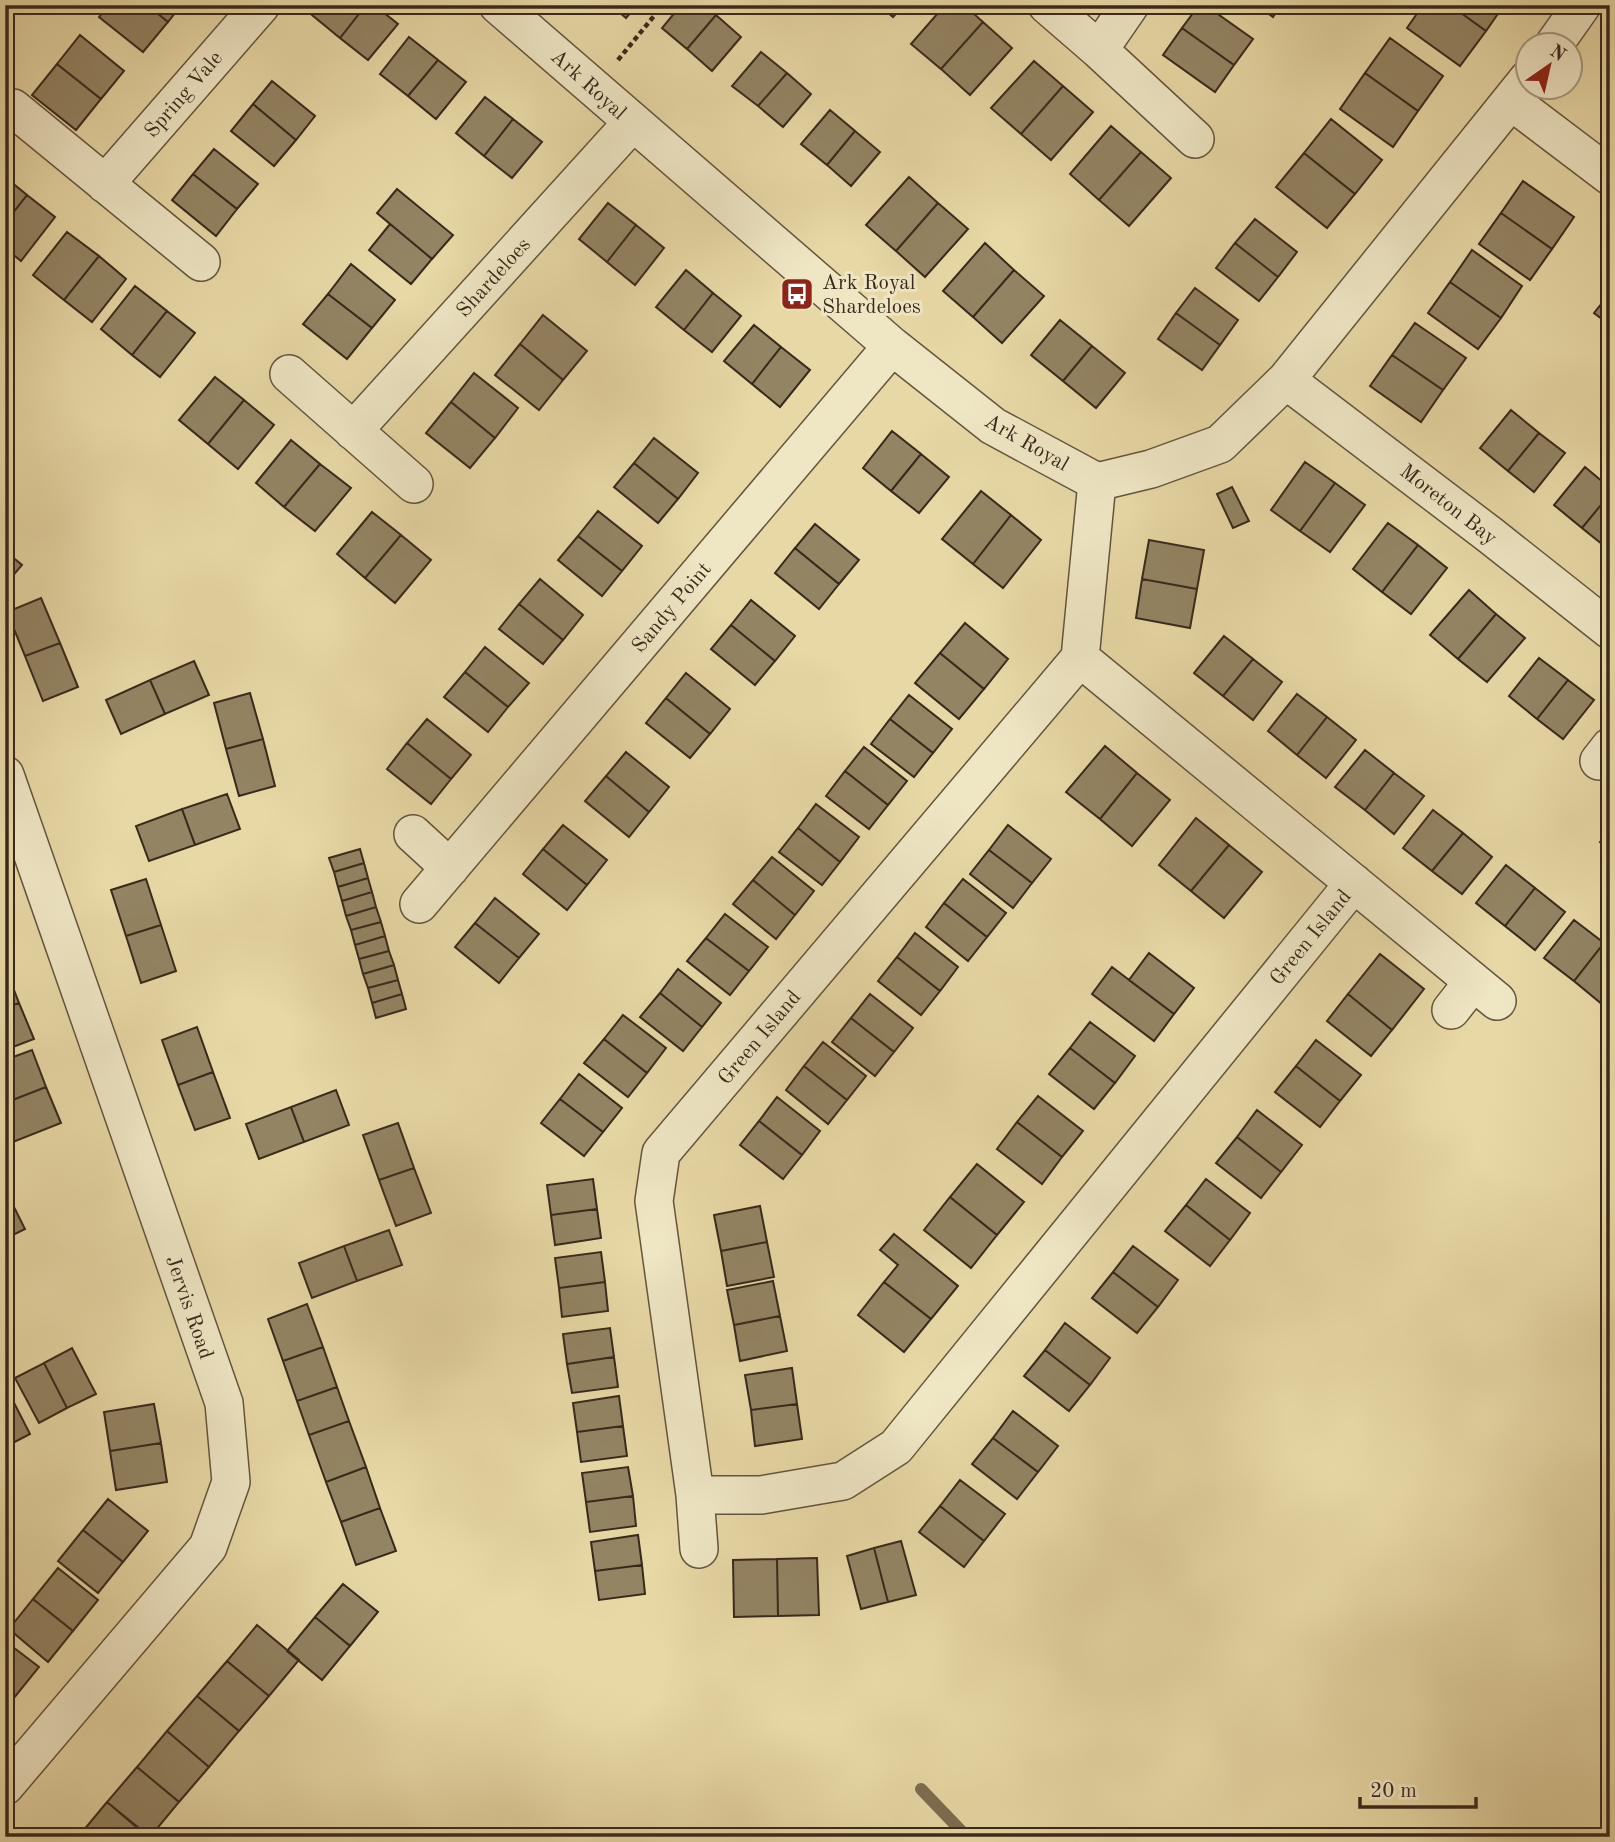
<svg xmlns="http://www.w3.org/2000/svg" width="1615" height="1842" viewBox="0 0 1615 1842" font-family="'Old Standard TT',serif">
<style>
.lines{fill:none;stroke-linecap:round;stroke-linejoin:round}
.stream{stroke:#7e6e52;stroke-width:12}
.building{fill:#938463;stroke:#39291b;stroke-width:2}
.street-casing{stroke:#64553e;stroke-width:40}
.path{stroke:#39291b;stroke-width:4.5;stroke-dasharray:5 3.5;stroke-linecap:butt}
.street{stroke:#efe6c4;stroke-width:37}
.labels{text-anchor:middle;stroke-width:6;stroke-linejoin:round;paint-order:stroke}
.street-label{font-size:21px;fill:#39291b;stroke:#efe6c4}
.poi-label{font-size:21px;fill:#39291b;stroke:#efe6c4;text-anchor:start}
</style>
<rect width="100%" height="100%" fill="#e7d8a5"/>
<filter id="stains"><feTurbulence type="fractalNoise" baseFrequency=".00286" numOctaves="4"/><feColorMatrix values="0 0 0 0 .2 0 0 0 0 .09 0 0 0 0 .02 0 0 0 .5 -.17"/></filter>
<radialGradient id="worn" r=".72"><stop offset=".6" stop-color="#630" stop-opacity="0"/><stop offset="1" stop-color="#630" stop-opacity=".3"/></radialGradient>
<g class="lines">
<path class="stream" d="M921 1789 967 1837"/>
</g>
<path class="building" d="M109 5H147L168 22 143 52 99 17Z
M147 5H181L168 22Z
M319 5H366L340 38 312 15Z
M366 5H374L398 24 368 60 340 38Z
M611 5H637L626 18Z
M681 5H703L716 15 687 49 662 28Z
M879 5H904L893 17Z
M945 5H964L983 22 941 69 911 44Z
M1199 5H1205L1253 39 1234 65 1182 28Z
M1256 5H1281L1273 17Z
M1423 5H1450L1486 31 1460 66 1407 28Z
M1450 5H1504L1486 31Z
M716 15 741 37 712 71 687 49Z
M983 22 1012 48 970 95 941 69Z
M1182 28 1234 65 1215 92 1163 55Z
M80 35 124 71 101 99 57 64Z
M409 37 438 60 408 96 380 74Z
M1390 38 1443 76 1418 111 1365 73Z
M761 52 787 73 758 106 732 86Z
M438 60 466 82 436 119 408 96Z
M1034 61 1063 86 1021 134 991 108Z
M57 64 101 99 76 130 32 95Z
M787 73 811 94 783 127 758 106Z
M1365 73 1418 111 1393 147 1340 109Z
M272 81 315 116 296 140 253 104Z
M1063 86 1093 112 1051 160 1021 134Z
M485 97 513 119 484 156 456 133Z
M253 104 296 140 274 166 231 131Z
M830 110 855 131 827 165 801 144Z
M513 119 542 142 512 178 484 156Z
M1331 119 1382 160 1355 194 1304 153Z
M1111 126 1141 152 1099 200 1070 174Z
M855 131 880 152 851 186 827 165Z
M214 149 258 184 237 209 193 174Z
M1141 152 1171 178 1129 226 1099 200Z
M1304 153 1355 194 1327 228 1276 187Z
M193 174 237 209 216 236 172 200Z
M5 177 27 195 5 223Z
M909 177 938 203 896 251 866 225Z
M1523 181 1574 217 1552 249 1501 213Z
M397 189 453 235 432 259 377 213Z
M27 195 55 217 21 261 5 248V223Z
M608 203 636 225 607 262 579 239Z
M938 203 968 229 925 277 896 251Z
M1501 213 1552 249 1530 280 1479 244Z
M1255 219 1297 252 1278 277 1235 243Z
M390 224 432 259 411 284 369 250Z
M636 225 664 248 635 285 607 262Z
M67 232 99 256 64 300 33 275Z
M985 243 1014 270 973 317 943 291Z
M1235 243 1278 277 1259 301 1216 268Z
M1472 250 1522 286 1501 318 1450 282Z
M99 256 126 279 92 322 64 300Z
M351 264 395 300 372 328 328 294Z
M686 270 713 293 684 330 656 307Z
M1014 270 1044 296 1002 343 973 317Z
M1450 282 1501 318 1478 349 1428 313Z
M135 286 167 311 132 355 101 329Z
M1195 288 1238 320 1220 345 1176 313Z
M713 293 741 316 712 352 684 330Z
M1610 293V325L1594 313Z
M328 294 372 328 347 359 303 324Z
M167 311 195 333 160 377 132 355Z
M1176 313 1220 345 1202 370 1158 339Z
M543 315 587 351 563 380 520 344Z
M1060 320 1092 346 1063 381 1031 355Z
M1415 323 1466 358 1443 390 1392 355Z
M754 325 781 347 752 384 724 361Z
M520 344 563 380 539 410 495 375Z
M1092 346 1125 373 1096 408 1063 381Z
M781 347 810 370 780 407 752 384Z
M1392 355 1443 390 1421 422 1370 386Z
M474 373 518 408 495 438 451 402Z
M215 377 244 400 208 444 179 420Z
M244 400 274 425 238 469 208 444Z
M451 402 495 438 470 468 426 433Z
M1511 410 1539 433 1508 471 1480 448Z
M892 431 921 454 891 491 863 468Z
M1539 433 1565 453 1534 492 1508 471Z
M654 438 698 473 678 499 634 463Z
M291 440 320 464 284 507 256 483Z
M921 454 949 477 919 513 891 491Z
M1305 462 1335 483 1300 531 1271 510Z
M634 463 678 499 658 523 614 487Z
M320 464 351 488 315 531 284 507Z
M1585 467 1610 488V494L1582 528 1554 505Z
M1335 483 1365 505 1330 552 1300 531Z
M1232 487 1249 521 1233 528 1217 494Z
M981 491 1011 515 973 564 942 539Z
M1610 494V547L1608 549 1582 528Z
M598 511 642 546 622 571 578 536Z
M372 512 401 535 365 578 337 554Z
M1011 515 1041 540 1003 588 973 564Z
M1388 523 1418 545 1382 592 1353 569Z
M815 524 859 560 839 584 795 548Z
M401 535 431 560 395 603 365 578Z
M578 536 622 571 602 596 558 560Z
M1149 540 1204 550 1197 589 1142 579Z
M1418 545 1447 568 1411 614 1382 592Z
M795 548 839 584 819 609 775 573Z
M5 551 22 565 5 585Z
M540 579 583 615 563 640 519 604Z
M1142 579 1197 589 1190 628 1136 618Z
M1469 590 1496 614 1458 659 1430 635Z
M41 598 60 643 25 656 7 612Z
M751 600 795 636 775 661 731 625Z
M519 604 563 640 543 664 499 629Z
M1496 614 1525 638 1487 682 1458 659Z
M965 623 1008 659 984 689 940 653Z
M731 625 775 661 755 685 711 649Z
M1224 636 1253 659 1223 696 1194 673Z
M60 643 78 687 43 701 25 656Z
M485 647 529 683 508 707 465 672Z
M940 653 984 689 959 719 915 683Z
M1539 658 1568 680 1537 719 1509 696Z
M1253 659 1282 682 1253 720 1223 696Z
M194 661 209 695 165 714 150 680Z
M465 672 508 707 488 732 444 697Z
M686 673 730 709 710 734 666 698Z
M150 680 165 714 121 734 106 700Z
M1568 680 1594 700 1563 739 1537 719Z
M250 693 263 739 226 749 214 703Z
M1297 694 1327 717 1297 755 1268 731Z
M909 695 952 729 933 753 890 719Z
M666 698 710 734 690 758 646 723Z
M1327 717 1356 740 1326 778 1297 755Z
M427 719 471 755 451 779 407 743Z
M890 719 933 753 914 777 871 744Z
M263 739 275 786 239 796 226 749Z
M407 743 451 779 431 804 387 769Z
M1105 746 1137 773 1100 819 1066 792Z
M864 747 907 781 888 805 845 771Z
M1365 750 1394 773 1365 810 1335 787Z
M626 752 669 787 649 812 606 776Z
M845 771 888 805 869 829 826 796Z
M1137 773 1170 800 1132 846 1100 819Z
M1394 773 1424 796 1394 834 1365 810Z
M606 776 649 812 629 837 585 801Z
M227 794 240 829 195 845 182 809Z
M816 804 859 837 840 862 798 828Z
M182 809 195 845 149 861 136 826Z
M1433 810 1463 833 1432 871 1403 848Z
M1196 818 1229 845 1191 891 1159 865Z
M563 825 607 860 587 885 543 849Z
M1008 825 1051 859 1032 883 989 850Z
M798 828 840 862 822 885 779 852Z
M1610 830V850L1600 842Z
M1463 833 1492 857 1462 894 1432 871Z
M1229 845 1262 872 1224 918 1191 891Z
M360 849 364 863 334 872 329 858Z
M543 849 587 885 567 910 523 874Z
M989 850 1032 883 1013 908 970 874Z
M772 857 814 891 795 915 753 880Z
M364 863 368 878 338 887 334 872Z
M1506 865 1535 888 1505 926 1476 903Z
M368 878 372 892 342 901 338 887Z
M146 879 161 925 126 936 111 890Z
M963 879 1006 913 987 937 944 903Z
M753 880 795 915 776 939 733 904Z
M1535 888 1565 912 1535 950 1505 926Z
M372 892 376 907 346 916 342 901Z
M495 898 539 934 519 958 475 923Z
M944 903 987 937 968 961 926 927Z
M376 907 381 922 351 930 346 916Z
M725 914 768 947 749 971 706 938Z
M1574 920 1604 943 1574 981 1544 958Z
M381 922 385 936 355 945 351 930Z
M475 923 519 958 499 983 455 947Z
M161 925 176 971 141 983 126 936Z
M915 933 958 967 940 991 897 957Z
M385 936 389 951 359 959 355 945Z
M706 938 749 971 730 995 687 961Z
M1604 943 1610 948V996L1603 1005 1574 981Z
M389 951 394 965 363 974 359 959Z
M1149 953 1194 988 1174 1014 1129 980Z
M1380 954 1424 989 1392 1030 1348 994Z
M897 957 940 991 921 1015 878 981Z
M394 965 398 980 368 988 363 974Z
M5 967 19 1003 5 1008Z
M1112 967 1174 1014 1154 1041 1092 994Z
M678 969 721 1003 702 1027 660 993Z
M398 980 402 994 372 1003 368 988Z
M660 993 702 1027 683 1051 640 1017Z
M402 994 406 1009 376 1018 372 1003Z
M870 994 913 1028 894 1052 851 1018Z
M1348 994 1392 1030 1371 1056 1327 1021Z
M19 1003 34 1039 5 1050V1008Z
M623 1015 666 1048 647 1073 604 1039Z
M851 1018 894 1052 875 1076 832 1042Z
M1090 1022 1135 1056 1115 1083 1070 1048Z
M197 1027 213 1072 178 1085 162 1040Z
M604 1039 647 1073 628 1097 584 1063Z
M1316 1040 1361 1075 1340 1101 1296 1066Z
M823 1042 866 1076 847 1100 804 1066Z
M1070 1048 1115 1083 1094 1109 1049 1074Z
M32 1050 46 1087 5 1103V1060Z
M804 1066 847 1100 828 1124 786 1090Z
M1296 1066 1340 1101 1320 1127 1275 1092Z
M213 1072 230 1118 195 1130 178 1085Z
M579 1074 622 1108 603 1132 560 1099Z
M46 1087 61 1123 13 1142 5 1122V1103Z
M336 1090 349 1125 304 1142 291 1107Z
M1038 1096 1083 1131 1062 1157 1017 1122Z
M777 1097 820 1131 802 1155 759 1121Z
M560 1099 603 1132 584 1156 541 1123Z
M291 1107 304 1142 259 1159 246 1124Z
M1257 1110 1302 1145 1281 1172 1237 1137Z
M759 1121 802 1155 783 1179 740 1145Z
M1017 1122 1062 1157 1042 1184 997 1149Z
M398 1123 414 1168 379 1180 363 1135Z
M1237 1137 1281 1172 1261 1198 1216 1163Z
M977 1164 1024 1202 997 1235 950 1197Z
M414 1168 431 1213 396 1226 379 1180Z
M593 1179 597 1209 551 1215 547 1185Z
M1206 1179 1250 1213 1230 1240 1186 1205Z
M5 1189 25 1229 5 1239Z
M950 1197 997 1235 971 1268 924 1230Z
M1186 1205 1230 1240 1210 1266 1165 1231Z
M760 1206 767 1242 721 1251 714 1215Z
M597 1209 601 1238 555 1245 551 1215Z
M389 1230 402 1265 357 1281 344 1246Z
M894 1234 958 1286 931 1319 884 1282 898 1265 880 1250Z
M767 1242 774 1277 727 1286 721 1251Z
M344 1246 357 1281 312 1298 299 1263Z
M1133 1246 1178 1280 1158 1307 1113 1272Z
M601 1252 605 1282 559 1288 555 1258Z
M1113 1272 1158 1307 1137 1333 1092 1298Z
M773 1281 780 1316 734 1325 727 1290Z
M605 1282 608 1311 562 1317 559 1288Z
M884 1282 931 1319 904 1352 858 1315Z
M307 1304 323 1347 283 1361 268 1319Z
M780 1316 787 1351 740 1361 734 1325Z
M1065 1323 1110 1358 1090 1385 1045 1350Z
M610 1328 614 1357 567 1364 563 1334Z
M323 1347 337 1387 297 1401 283 1361Z
M72 1348 96 1394 67 1408 44 1363Z
M1045 1350 1090 1385 1069 1411 1024 1376Z
M614 1357 618 1387 572 1393 567 1364Z
M44 1363 67 1408 39 1423 15 1378Z
M792 1368 797 1404 751 1410 745 1375Z
M337 1387 349 1421 309 1435 297 1401Z
M7 1389 30 1434 5 1447V1390Z
M619 1396 623 1426 577 1432 573 1403Z
M154 1404 161 1443 110 1451 104 1412Z
M797 1404 802 1439 755 1446 751 1410Z
M1013 1411 1058 1446 1038 1472 993 1438Z
M349 1421 366 1467 326 1482 309 1435Z
M623 1426 627 1456 581 1462 577 1432Z
M993 1438 1038 1472 1017 1499 972 1464Z
M161 1443 167 1482 116 1490 110 1451Z
M366 1467 380 1508 341 1522 326 1482Z
M628 1467 633 1496 586 1502 582 1473Z
M960 1480 1005 1514 984 1541 940 1506Z
M633 1496 636 1526 590 1532 586 1502Z
M108 1499 148 1531 123 1562 83 1530Z
M940 1506 984 1541 964 1567 919 1532Z
M380 1508 396 1551 356 1565 341 1522Z
M83 1530 123 1562 98 1593 58 1561Z
M638 1535 642 1565 595 1571 591 1542Z
M901 1541 916 1595 888 1602 874 1548Z
M874 1548 888 1602 861 1609 847 1556Z
M817 1558 819 1615 778 1616 777 1559Z
M777 1559 778 1616 734 1617 733 1560Z
M642 1565 645 1594 599 1600 595 1571Z
M58 1568 98 1600 73 1631 33 1599Z
M343 1584 378 1612 350 1646 315 1617Z
M33 1599 73 1631 48 1662 9 1629Z
M315 1617 350 1646 322 1680 287 1651Z
M257 1625 299 1660 269 1696 227 1661Z
M5 1641 39 1667 14 1698 5 1692Z
M227 1661 269 1696 239 1731 197 1696Z
M5 1692 14 1698 5 1709Z
M197 1696 239 1731 209 1767 167 1731Z
M167 1731 209 1767 179 1802 137 1767Z
M137 1767 179 1802 150 1837 107 1802Z
M107 1802 148 1837H78Z"/>
<g class="lines">
<defs>
<path id="street" d="M498 5 892 346 993 426 1097 482 1151 469 1220 444 1286 380 1528 79
M1047 5 1099 50 1195 139
M1553 46 1582 5
M1099 50 1130 5
M1511 101 1610 176
M13 108 201 262
M105 184 261 5
M289 374 414 484
M1286 380 1490 535 1610 630
M353 431 632 123
M1097 482 1080 658 661 1153 654 1201 695 1495H761L843 1481 896 1447 1354 883
M1080 658 1497 1001
M1599 761 1610 747
M5 775 224 1403 231 1482 208 1547 5 1786
M413 834 450 868
M419 904 892 346
M1451 1010 1473 982
M695 1495 699 1549"/>
</defs>
<use href="#street" class="street-casing"/>
<path class="path" d="M618 60 663 5"/>
<use href="#street" class="street"/>
</g>
<defs>
<symbol id="bus-square" viewBox="-11 -11 22 22"><rect x="-9" y="-9" width="18" height="18" rx="4" fill="#8f2418" stroke="#efe6c4"/><path d="M-5-6H5V4H4V6H2V4H-2V6H-4V4H-5ZM-3.5-4V0h7V-4ZM-3.5 1.2v1.5H-2V1.2ZM2 1.2v1.5H3.5V1.2Z" fill="#fff"/></symbol>
</defs>
<g fill-rule="evenodd">
<use href="#bus-square" x="778" y="275" width="38" height="38"/>
</g>
<g class="labels">
<g class="street-label">
<text transform="translate(589 84) rotate(42)" y="7">Ark Royal</text>
<text transform="translate(183 94) rotate(-49)" y="7">Spring Vale</text>
<text transform="translate(493 277) rotate(-48)" y="7">Shardeloes</text>
<text transform="translate(1027 442) rotate(30)" y="7">Ark Royal</text>
<text transform="translate(1449 504) rotate(38)" y="7">Moreton Bay</text>
<text transform="translate(671 607) rotate(-50)" y="7">Sandy Point</text>
<text transform="translate(1310 937) rotate(-51)" y="7">Green Island</text>
<text transform="translate(759 1037) rotate(-50)" y="7">Green Island</text>
<text transform="translate(190 1307) rotate(71)" y="7">Jervis Road</text>
</g>
<g class="poi-label">
<text x="822" y="289">Ark Royal<tspan x="822" dy="24">Shardeloes</tspan></text>
</g>
</g>
<rect width="1615" height="1842" fill="none" stroke="#e7d8a5" stroke-width="28"/>
<rect x="7" y="7" width="1601" height="1828" fill="none" stroke="#39291b" stroke-width="3.5"/>
<rect x="14" y="14" width="1587" height="1814" fill="none" stroke="#39291b" stroke-width="2"/>
<g transform="translate(1549 66) rotate(34)"><circle r="33" fill="#efe6c4" stroke="#a69a80" stroke-width="2"/>
<path d="M0-5L12 26L0 18L-12 26Z" fill="#8f2418"/>
<text y="-10" font-size="19" font-weight="bold" text-anchor="middle" fill="#39291b">N</text>
</g>
<path d="M1360 1797v10h116v-10" fill="none" stroke="#39291b" stroke-width="3.5"/>
<text x="1370" y="1797" font-size="21" fill="#39291b" stroke="#efe6c4" stroke-width="5" paint-order="stroke">20 m</text>
<rect width="100%" height="100%" filter="url(#stains)"/>
<rect width="100%" height="100%" fill="url(#worn)"/>
</svg>
